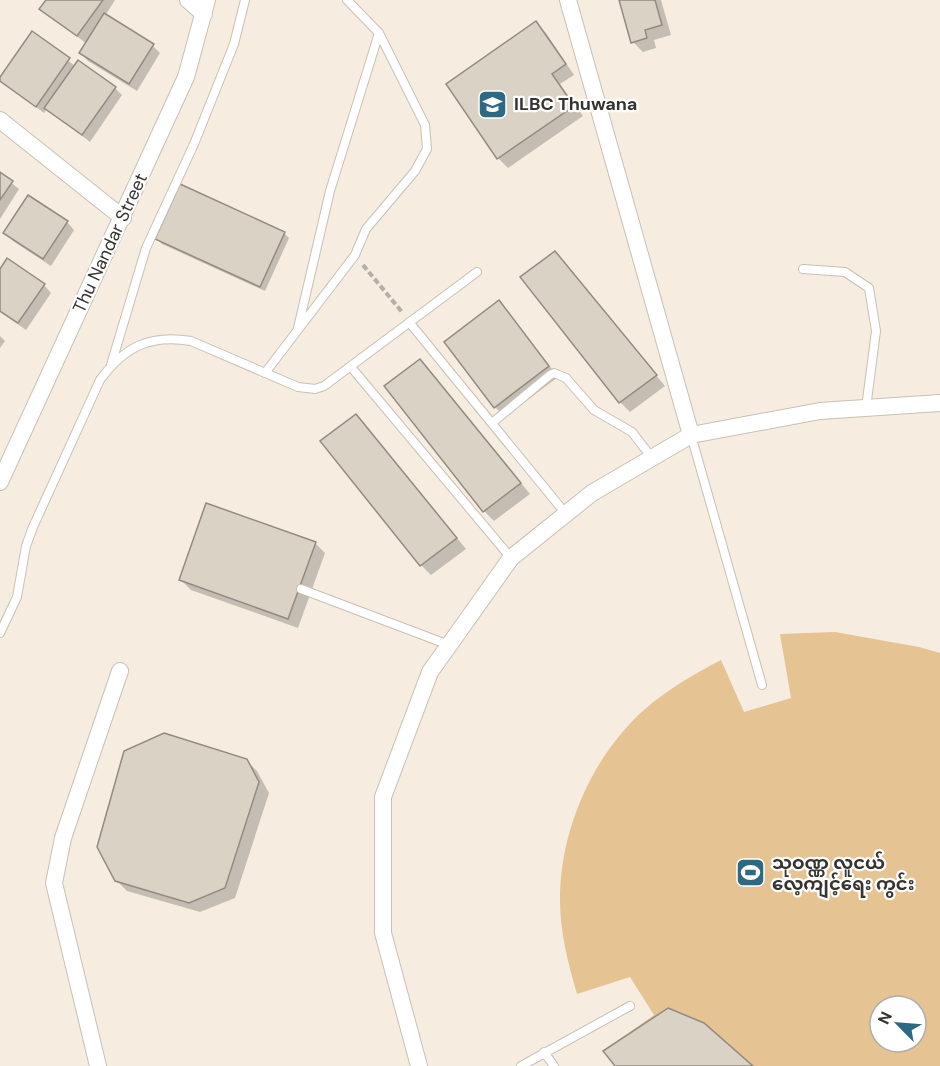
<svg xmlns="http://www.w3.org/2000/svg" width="940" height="1066" viewBox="0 0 940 1066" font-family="'DM Sans','Noto Sans Myanmar',sans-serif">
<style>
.green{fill:#e5c392;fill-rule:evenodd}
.shadow{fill:#0003}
.building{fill:#dbd2c6;stroke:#938b80;stroke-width:1.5}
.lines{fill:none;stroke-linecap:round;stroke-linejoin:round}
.service-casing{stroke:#c8c0b4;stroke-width:10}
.minor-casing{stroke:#c8c0b4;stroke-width:18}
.path{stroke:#b6afa5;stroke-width:4;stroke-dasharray:6 3;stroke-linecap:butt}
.service{stroke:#fff;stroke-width:8}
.minor{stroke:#fff;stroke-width:16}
.labels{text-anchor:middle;stroke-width:4.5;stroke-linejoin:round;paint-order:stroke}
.poi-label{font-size:18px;font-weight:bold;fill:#37342f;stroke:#fff;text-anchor:start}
.street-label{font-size:18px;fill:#37342f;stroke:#fff}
</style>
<rect width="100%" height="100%" fill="#f6ede0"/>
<path class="green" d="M835 632 919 647 940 653V1066H615L603 1051 654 1015 630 977 577 994C568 963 560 932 560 900 560 830 592 756 645 709 668 689 694 674 721 660L744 712 791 698 780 634ZM880 1006H916V1042H880Z"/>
<path class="shadow" d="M48 0H115L105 16 153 46 160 53 137 91 88 61 81 53 87 44 41 9Z
M621 0H661L671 35 654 40 656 48 643 52 633 42Z
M536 23 546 33 574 75 560 84 583 116 508 168 498 158Z
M32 33 75 66 115 88 122 95 90 142 47 109 44 113 0 80Z
M0 174 19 189 0 219Z
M67 222 74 230 51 266 13 241 5 233Z
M284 233 289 238 265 291 162 244 157 239Z
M555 253 665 386 630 412 620 402Z
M0 272 44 285 51 293 26 330 0 312Z
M499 302 509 312 558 377 505 417 495 407 446 342Z
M0 336 5 341 0 348Z
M430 371 530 494 494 521 484 511Z
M356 416 466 549 431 575 421 565Z
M315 543 325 553 298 628 191 590 181 580Z
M247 761 257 771 269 793 235 898 200 912 127 891 116 880Z"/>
<path class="building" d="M46 0H103L77 36 39 9Z
M619 0H655L662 25 645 30 647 38 631 43Z
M104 13 154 44 129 84 79 53Z
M536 21 566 64 552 74 574 106 497 159 446 84Z
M32 31 70 58 36 107 0 81V77Z
M78 60 116 87 82 135 44 108Z
M0 172 13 181 0 200Z
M180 184 285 232 260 287 155 239Z
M28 195 68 221 43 259 3 233Z
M555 251 657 375 619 403 520 277Z
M7 258 45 284 18 323 0 311V269Z
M499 300 549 366 494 408 444 342Z
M420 359 521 483 483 512 384 386Z
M356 414 457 538 420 566 320 441Z
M206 503 316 542 288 619 179 580Z
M164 733 247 759 259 782 225 888 189 903 115 881 97 847 124 751Z
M668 1008 704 1023 753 1066H615L603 1051Z"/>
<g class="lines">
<defs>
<path id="service" d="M803 269 845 272 869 288 876 331 866 408
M409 322 566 514
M298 328 330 191 379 33
M111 365 146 248 194 144 234 44 245 0
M351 367 511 558
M265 373 355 255 366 229 415 171 427 149 425 125 379 33 347 0
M492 423 550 375 554 373 566 378 594 410 632 432 652 458
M691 435 762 685
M301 589 449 645
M0 633 17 597 26 546 33 527 100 380C124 347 150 334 191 341L298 387 315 389 324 386 477 272
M544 1052 554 1066
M521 1066 630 1006"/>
<path id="minor" d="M188 0 204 14
M568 0 691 435
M0 120 123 218
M0 482 186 77 207 0
M98 1066 54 883 63 838 120 671
M419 1066 383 933V797L430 672 511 558 592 493 691 435 820 411 940 403"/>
</defs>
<use href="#service" class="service-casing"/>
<use href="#minor" class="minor-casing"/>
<path class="path" d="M363 265 402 312"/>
<use href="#service" class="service"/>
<use href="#minor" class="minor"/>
</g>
<defs>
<symbol id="school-square" viewBox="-11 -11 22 22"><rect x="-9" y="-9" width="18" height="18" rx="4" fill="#2d6980" stroke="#fff"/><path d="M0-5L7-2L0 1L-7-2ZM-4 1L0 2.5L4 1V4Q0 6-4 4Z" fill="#fff"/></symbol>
<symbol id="stadium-square" viewBox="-11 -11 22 22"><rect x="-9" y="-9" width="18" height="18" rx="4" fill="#2d6980" stroke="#fff"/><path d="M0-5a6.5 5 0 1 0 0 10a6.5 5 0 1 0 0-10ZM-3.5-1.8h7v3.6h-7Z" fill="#fff"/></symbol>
</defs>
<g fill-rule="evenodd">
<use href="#school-square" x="476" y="88" width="33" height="33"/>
<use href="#stadium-square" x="734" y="856" width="33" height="33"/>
</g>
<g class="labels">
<g class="poi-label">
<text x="514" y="110">ILBC Thuwana</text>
<text x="772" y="869">သုဝဏ္ဏ လူငယ်<tspan x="772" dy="21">လေ့ကျင့်ရေး ကွင်း</tspan></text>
</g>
<g class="street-label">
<text transform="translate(110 243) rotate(-65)" y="6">Thu Nandar Street</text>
</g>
</g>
<g transform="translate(898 1024) rotate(295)"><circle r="28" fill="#ffffff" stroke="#afaeac" stroke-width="1.5"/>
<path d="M0-4.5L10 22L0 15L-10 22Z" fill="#2d6980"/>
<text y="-9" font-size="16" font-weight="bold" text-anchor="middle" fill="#37342f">N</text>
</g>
</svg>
